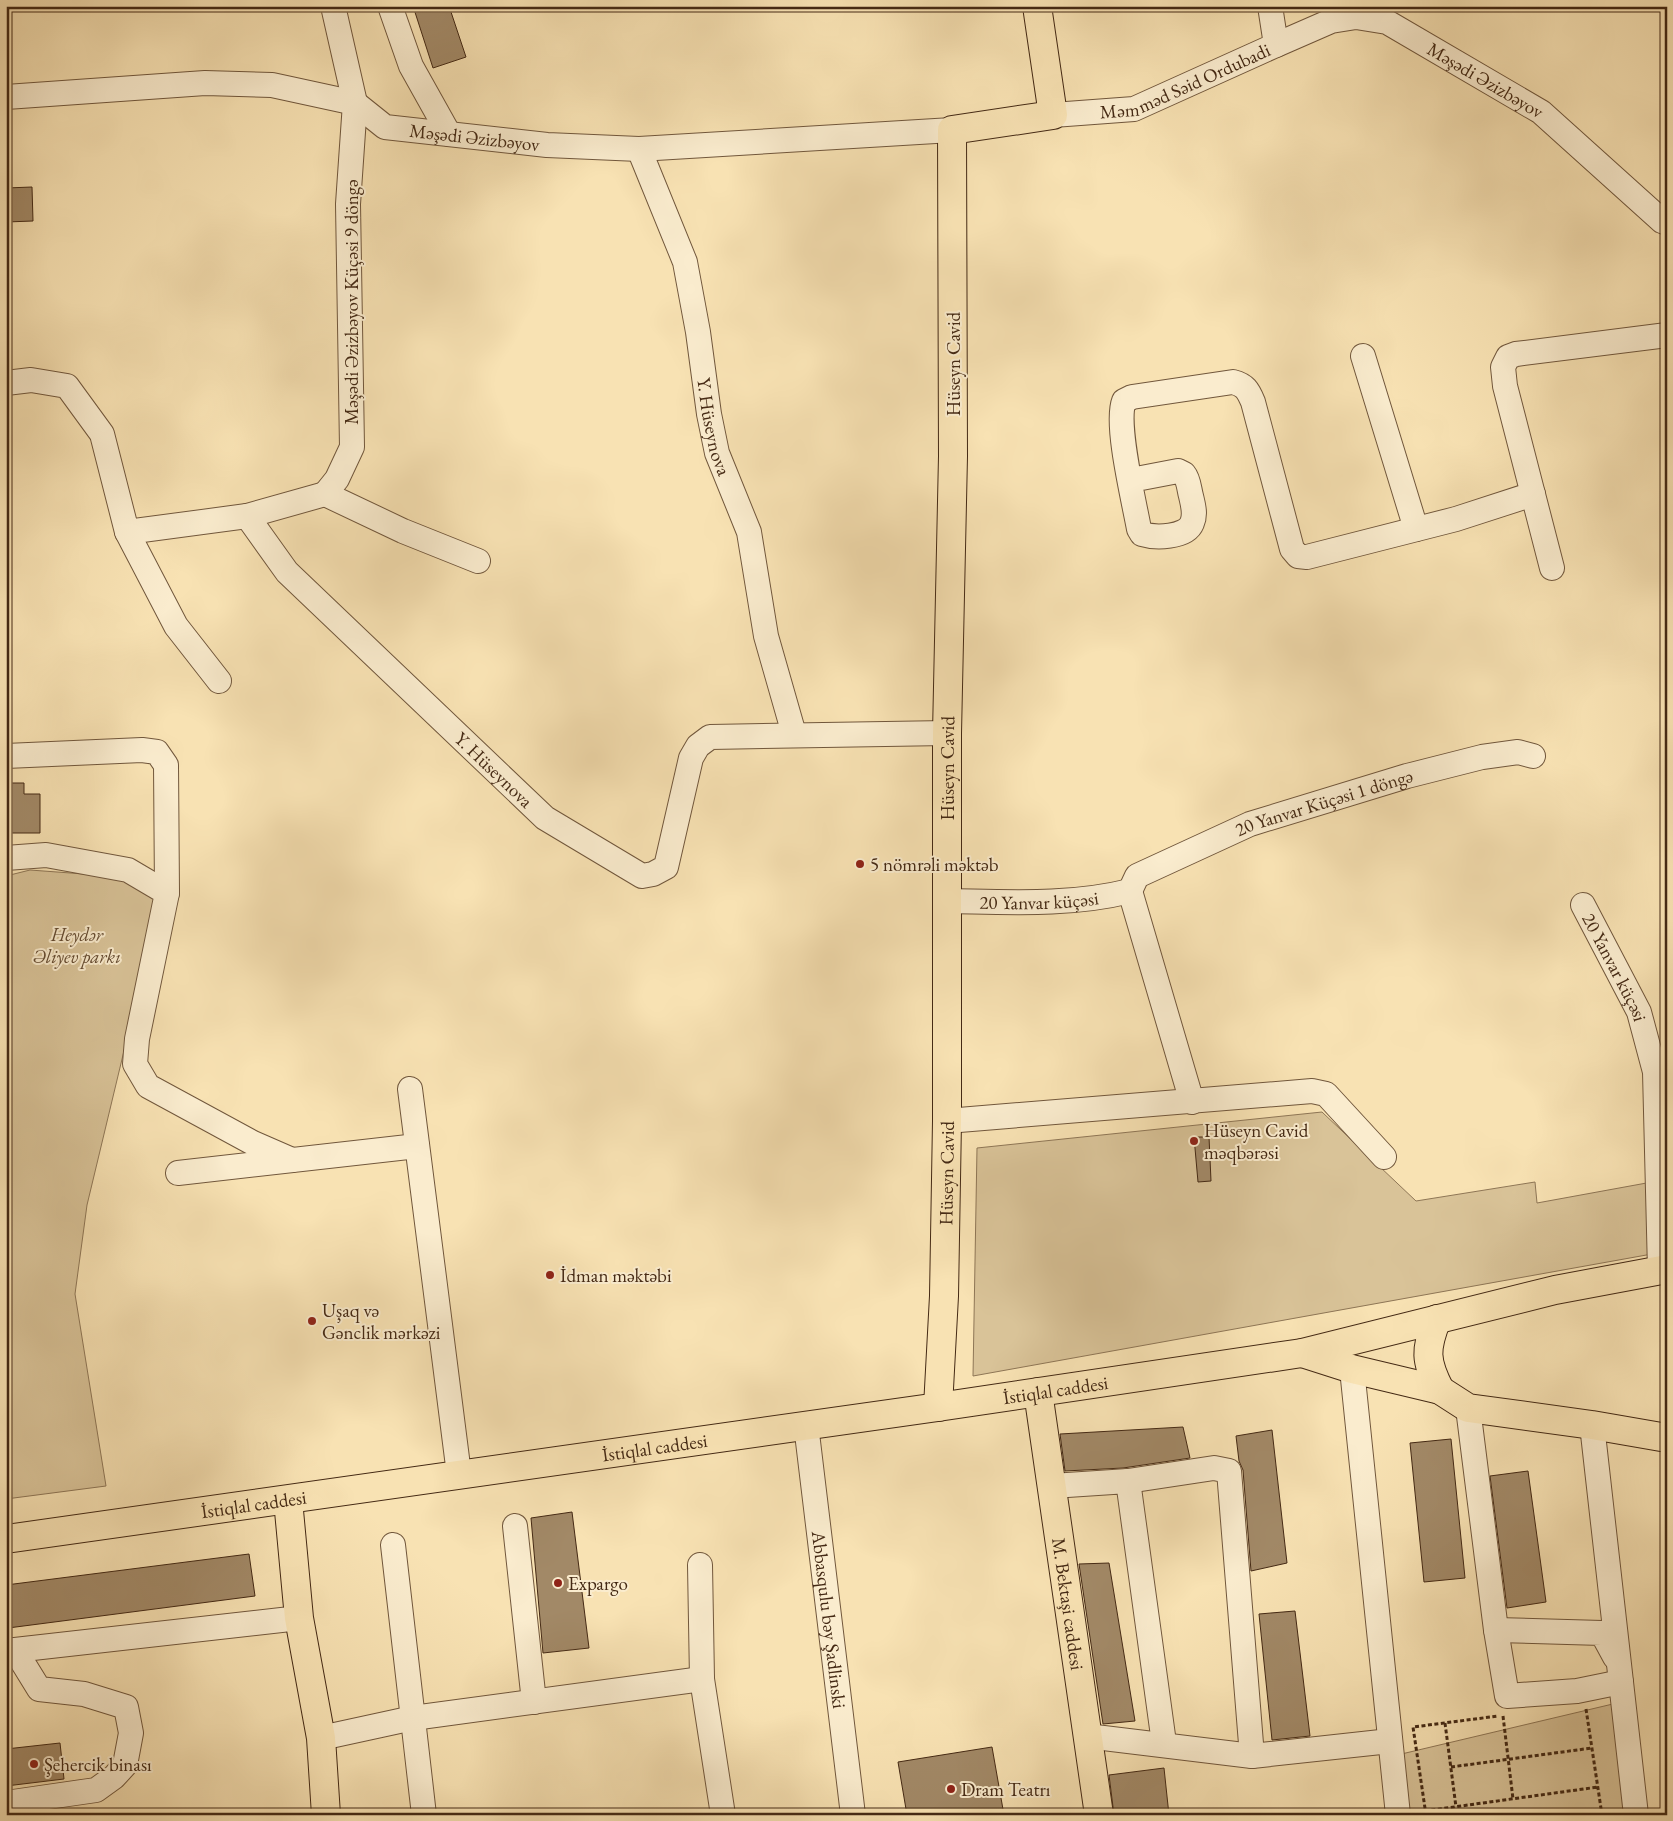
<svg xmlns="http://www.w3.org/2000/svg" width="1673" height="1821" viewBox="0 0 1673 1821" font-family="'EB Garamond',serif">
<style>
.green{fill:#d9c398;stroke:#8e7656}
.building{fill:#a28967;stroke:#442914}
.lines{fill:none;stroke-linecap:round;stroke-linejoin:round}
.minor-casing{stroke:#71573c;stroke-width:26}
.major-casing{stroke:#442914;stroke-width:30}
.path{stroke:#442914;stroke-width:3;stroke-dasharray:4 2.5;stroke-linecap:butt}
.minor{stroke:#faecce;stroke-width:24}
.major{stroke:#f8e2b3;stroke-width:28}
.poi-dot{fill:#8f2418;stroke:#faecce;stroke-width:2}
.labels{text-anchor:middle;stroke-width:4;stroke-linejoin:round;paint-order:stroke}
.street-label{font-size:19px;fill:#442914;stroke:#faecce}
.poi-label{font-size:19px;fill:#442914;stroke:#faecce;text-anchor:start}
.park-label{font-size:19px;font-style:italic;fill:#62482e;stroke:#faecce}
</style>
<rect width="100%" height="100%" fill="#f8e2b3"/>
<filter id="stains"><feTurbulence type="fractalNoise" baseFrequency=".004" numOctaves="4"/><feColorMatrix values="0 0 0 0 .2 0 0 0 0 .09 0 0 0 0 .02 0 0 0 .5 -.17"/></filter>
<radialGradient id="worn" r=".72"><stop offset=".6" stop-color="#630" stop-opacity="0"/><stop offset="1" stop-color="#630" stop-opacity=".3"/></radialGradient>
<path class="green" d="M30 870 165 880 87 1205 75 1294 106 1486 6 1499V876Z
M1322 1112 1416 1201 1535 1182 1537 1203 1652 1182V1254L973 1376 977 1148Z
M1617 1703 1626 1815H1398L1393 1756Z"/>
<path class="building" d="M413 6H449L466 57 433 68Z
M32 187 33 221 6 222V188Z
M6 783H24V794H40V833H6Z
M1194 1137H1209L1211 1181 1198 1182Z
M1183 1427 1190 1458 1123 1468 1065 1471 1060 1434Z
M1272 1430 1287 1563 1251 1571 1243 1470 1239 1461 1236 1436Z
M1451 1439 1465 1578 1424 1582 1410 1443Z
M1528 1471 1546 1602 1507 1608 1490 1476Z
M572 1512 589 1648 543 1653 531 1518Z
M249 1554 255 1596 8 1628 6 1585Z
M1109 1563 1135 1721 1103 1724 1079 1564Z
M1295 1611 1310 1736 1272 1740 1259 1614Z
M60 1743 64 1779 6 1786V1749Z
M992 1747 1004 1815H907L898 1762Z
M1164 1768 1169 1815H1114L1109 1775Z"/>
<g class="lines">
<defs>
<g id="minor">
<path d="M390 6 411 66 449 134"/>
<path id="s1" d="M1276 45 1331 21 1356 17 1387 22 1541 112 1662 221 1667 223"/>
<path id="s2" d="M6 97 205 83 272 85 355 103 385 127 547 145 639 149 952 130"/>
<path id="s3" d="M1053 115 1134 109 1276 45 1270 6"/>
<path id="s4" d="M639 149 685 262 698 332 709 414 717 453 749 532 766 636 794 734"/>
<path d="M1363 356 1416 529"/>
<path d="M6 383 31 380 67 386 102 434 127 532 247 516"/>
<path d="M1131 480 1178 471 1184 474C1189 480 1189 489 1191 496 1193 505 1196 514 1192 523 1186 538 1155 538 1142 534L1139 529C1134 501 1115 424 1124 401L1132 397 1233 382C1245 385 1248 390 1253 402L1292 549 1298 556 1307 557 1456 519 1533 494"/>
<path id="s5" d="M325 494 247 516 287 572 545 818 642 876 653 874 666 867 691 758 698 746 710 737 947 733"/>
<path d="M325 494 337 479 352 447 348 204 355 103 333 6"/>
<path d="M325 494 403 531 478 561"/>
<path d="M127 532 176 626 219 681"/>
<path d="M1552 568 1505 386 1503 367 1508 357 1516 354 1667 335"/>
<path d="M6 756 142 750 157 752 166 765 167 893"/>
<path d="M6 858 46 855 128 870 167 893 137 1039 135 1064 148 1086 253 1143 292 1160"/>
<path id="s6" d="M1130 891 1137 876 1250 824 1407 776 1482 757 1518 752 1533 756"/>
<path d="M1130 891 1192 1102"/>
<path id="s7" d="M947 901C1009 902 1070 906 1130 891"/>
<path id="s8" d="M1583 905 1639 1012 1655 1072 1660 1270"/>
<path d="M410 1089 459 1474"/>
<path d="M947 1121 1312 1091 1326 1094 1384 1157"/>
<path d="M178 1173 417 1146"/>
<path d="M1352 1369 1398 1815"/>
<path d="M1468 1408 1496 1630 1507 1696 1577 1691 1621 1682"/>
<path id="s9" d="M806 1425 853 1815"/>
<path d="M1592 1425 1636 1815"/>
<path d="M1128 1481 1214 1468 1229 1471 1252 1756"/>
<path d="M1052 1486 1128 1481 1164 1743"/>
<path d="M515 1526 534 1702"/>
<path d="M393 1545 424 1815"/>
<path d="M700 1565 702 1679 723 1815"/>
<path d="M1496 1630 1602 1633 1615 1657"/>
<path d="M6 1651 299 1618"/>
<path d="M1087 1736 1252 1756 1390 1741"/>
<path d="M321 1738 413 1718 702 1679"/>
<path d="M6 1803 96 1790 114 1777 125 1765 131 1733 126 1707 84 1694 39 1689 15 1650"/>
</g>
<g id="major">
<path d="M1437 1319C1425 1349 1425 1361 1440 1390"/>
<path d="M1302 1353 1352 1369 1440 1390 1468 1408 1592 1425 1667 1438"/>
<path id="s10" d="M1038 1392 1099 1815"/>
<path id="s11" d="M938 1407 944 1296 947 1121V733L953 456 952 130 1053 115 1037 6"/>
<path d="M288 1500 299 1618 321 1738 326 1815"/>
<path id="s12" d="M6 1539 938 1407 1302 1353 1555 1290 1667 1269"/>
</g>
</defs>
<use href="#minor" class="minor-casing"/>
<use href="#major" class="major-casing"/>
<path class="path" d="M1586 1709 1602 1815
M1503 1716 1513 1799
M1445 1723 1456 1807
M1451 1767 1592 1748
M1425 1811 1598 1787
M1426 1815 1413 1727 1498 1716"/>
<use href="#minor" class="minor"/>
<use href="#major" class="major"/>
</g>
<g class="poi-dot">
<circle cx="860" cy="864" r="5"/>
<circle cx="1194" cy="1141" r="5"/>
<circle cx="550" cy="1275" r="5"/>
<circle cx="312" cy="1321" r="5"/>
<circle cx="558" cy="1583" r="5"/>
<circle cx="34" cy="1764" r="5"/>
<circle cx="951" cy="1789" r="5"/>
</g>
<g class="labels">
<g class="street-label">
<text dy="7" stroke="none"><textPath href="#s3" startOffset="138">Məmməd Səid Ordubadi</textPath></text>
<text dy="7" stroke="none"><textPath href="#s1" startOffset="231">Məşədi Əzizbəyov</textPath></text>
<text dy="7" stroke="none"><textPath href="#s2" startOffset="480">Məşədi Əzizbəyov</textPath></text>
<text transform="translate(351 302) rotate(-90)" y="7">Məşədi Əzizbəyov Küçəsi 9 döngə</text>
<text transform="translate(953 364) rotate(-90)" y="7">Hüseyn Cavid</text>
<text dy="7" stroke="none"><textPath href="#s4" startOffset="289">Y. Hüseynova</textPath></text>
<text dy="7" stroke="none"><textPath href="#s11" startOffset="639">Hüseyn Cavid</textPath></text>
<text dy="7" stroke="none"><textPath href="#s5" startOffset="436">Y. Hüseynova</textPath></text>
<text dy="7" stroke="none"><textPath href="#s6" startOffset="218">20 Yanvar Küçəsi 1 döngə</textPath></text>
<text dy="7" stroke="none"><textPath href="#s7" startOffset="92">20 Yanvar küçəsi</textPath></text>
<text dy="7" stroke="none"><textPath href="#s8" startOffset="70">20 Yanvar küçəsi</textPath></text>
<text dy="7" stroke="none"><textPath href="#s11" startOffset="234">Hüseyn Cavid</textPath></text>
<text dy="7" stroke="none"><textPath href="#s12" startOffset="1060">İstiqlal caddesi</textPath></text>
<text dy="7" stroke="none"><textPath href="#s12" startOffset="655">İstiqlal caddesi</textPath></text>
<text dy="7" stroke="none"><textPath href="#s12" startOffset="250">İstiqlal caddesi</textPath></text>
<text dy="7" stroke="none"><textPath href="#s10" startOffset="214">M. Bektaşi caddesi</textPath></text>
<text dy="7" stroke="none"><textPath href="#s9" startOffset="196">Abbasqulu bəy Şadlinski</textPath></text>
</g>
<g class="poi-label">
<text x="870" y="871">5 nömrəli məktəb</text>
<text x="1204" y="1137">Hüseyn Cavid<tspan x="1204" dy="22">məqbərəsi</tspan></text>
<text x="560" y="1282">İdman məktəbi</text>
<text x="322" y="1317">Uşaq və<tspan x="322" dy="22">Gənclik mərkəzi</tspan></text>
<text x="568" y="1590">Expargo</text>
<text x="44" y="1771">Şehercik binası</text>
<text x="961" y="1796">Dram Teatrı</text>
</g>
<g class="park-label">
<text x="77" y="941">Heydər<tspan x="77" dy="22">Əliyev parkı</tspan></text>
</g>
</g>
<rect width="1673" height="1821" fill="none" stroke="#f8e2b3" stroke-width="25"/>
<rect x="8" y="8" width="1658" height="1806" fill="none" stroke="#442914" stroke-width="2.5"/>
<rect x="12" y="12" width="1648" height="1796" fill="none" stroke="#442914"/>
<rect width="100%" height="100%" filter="url(#stains)"/>
<rect width="100%" height="100%" fill="url(#worn)"/>
</svg>
